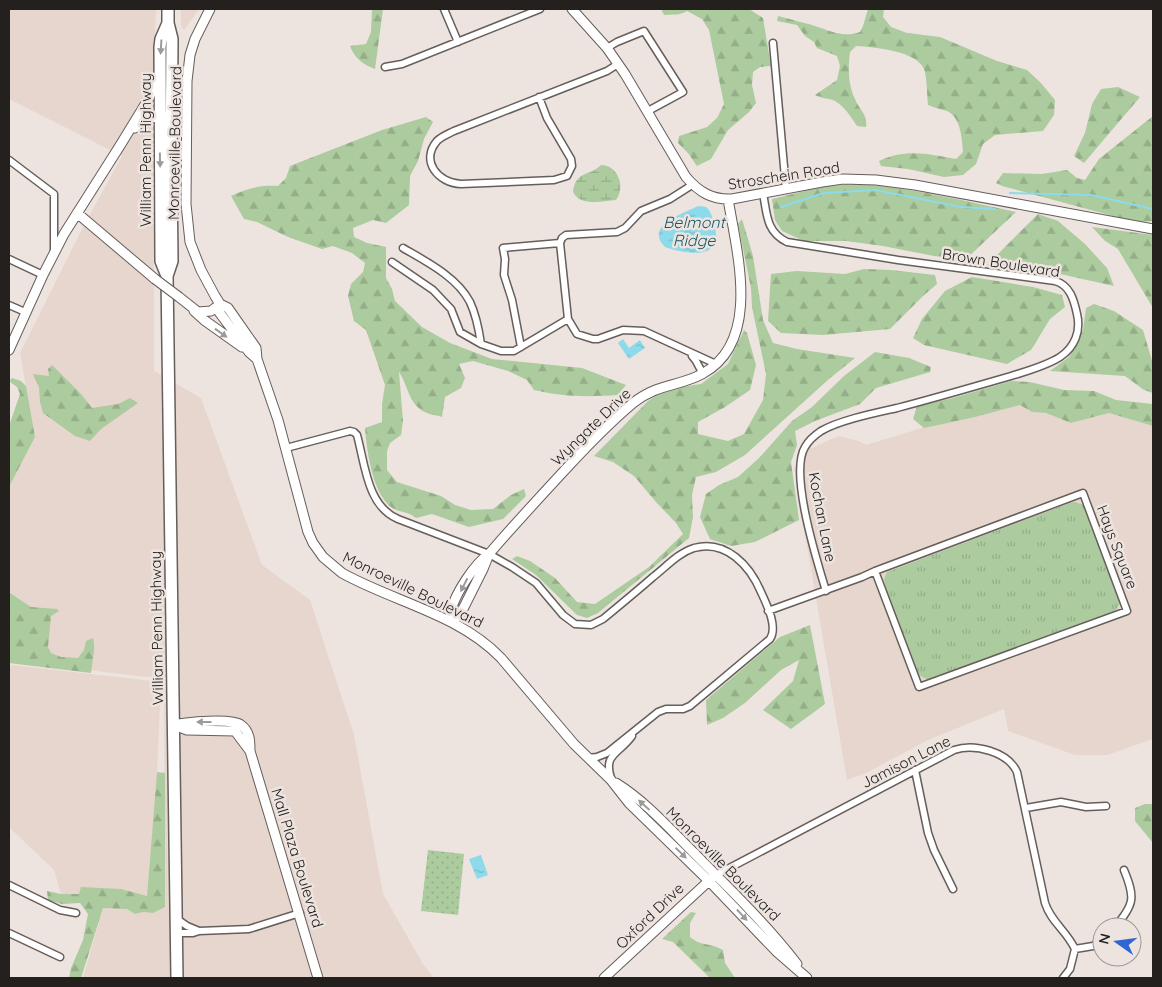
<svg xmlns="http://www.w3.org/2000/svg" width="1162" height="987" viewBox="0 0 1162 987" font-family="Quicksand,sans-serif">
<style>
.built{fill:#e6d6cd}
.grass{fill:url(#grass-tufts)}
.forest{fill:url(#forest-firs)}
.wetland{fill:url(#wetland-marsh)}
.park{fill:url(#park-dots)}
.water{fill:url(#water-ripples)}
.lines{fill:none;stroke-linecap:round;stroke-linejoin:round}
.stream{stroke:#8cdaea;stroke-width:2}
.street-casing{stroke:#655e5a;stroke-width:9}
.secondary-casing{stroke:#655e5a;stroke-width:11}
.highway-casing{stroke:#655e5a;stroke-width:14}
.street{stroke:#fff;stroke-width:6}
.secondary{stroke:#fff;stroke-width:9}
.highway{stroke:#fff;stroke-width:11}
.secondary-bridge-casing{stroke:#655e5a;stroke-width:11;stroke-linecap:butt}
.secondary-bridge{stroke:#fff;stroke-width:9}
.oneway{fill:#9c9b9a}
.labels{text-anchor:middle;stroke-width:5;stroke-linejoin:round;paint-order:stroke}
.street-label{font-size:15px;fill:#23201e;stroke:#ede4e0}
.water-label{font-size:16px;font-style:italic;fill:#165864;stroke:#ede4e0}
</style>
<defs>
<pattern id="grass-tufts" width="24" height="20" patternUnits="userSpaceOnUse" patternTransform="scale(1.25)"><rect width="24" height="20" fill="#accb9e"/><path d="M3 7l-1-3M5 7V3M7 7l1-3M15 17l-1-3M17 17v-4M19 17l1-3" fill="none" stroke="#94ae88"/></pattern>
<pattern id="forest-firs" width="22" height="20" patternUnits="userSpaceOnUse" patternTransform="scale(1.25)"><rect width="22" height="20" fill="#accb9e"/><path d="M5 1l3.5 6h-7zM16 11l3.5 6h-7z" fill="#94ae88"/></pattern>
<pattern id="wetland-marsh" width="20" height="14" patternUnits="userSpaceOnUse" patternTransform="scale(1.25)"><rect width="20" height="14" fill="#accb9e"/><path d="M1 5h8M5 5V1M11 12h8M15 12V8" fill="none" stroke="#94ae88"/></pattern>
<pattern id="park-dots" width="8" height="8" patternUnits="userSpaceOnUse" patternTransform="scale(1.25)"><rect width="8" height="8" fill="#accb9e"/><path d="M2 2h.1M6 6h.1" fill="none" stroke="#94ae88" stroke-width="1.8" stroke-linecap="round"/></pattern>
<pattern id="water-ripples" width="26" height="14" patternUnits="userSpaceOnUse" patternTransform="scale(1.25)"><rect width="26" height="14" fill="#8cdaea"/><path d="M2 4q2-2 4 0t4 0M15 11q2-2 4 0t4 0" fill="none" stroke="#78bbc8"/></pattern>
</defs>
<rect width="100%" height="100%" fill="#ede4e0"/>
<path class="built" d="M9 9H156L153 88 154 371 201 398 262 565 310 600 354 735 383 894 423 964 434 978H83L103 908 127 909 135 914 143 912 153 913 165 907 164 679 13 661 36 611 9 591V487L35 437 20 353 81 231 122 156 9 99Z
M181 9H199L184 30 181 26Z
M1020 405 1032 412 1046 413 1071 423 1109 413 1153 426V739L1107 755H1075L1008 731 1004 709 928 740 866 773 847 780 794 469 803 444 812 448 838 436 859 441 866 445 935 424 975 417Z
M12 665 161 682 157 772 147 896 134 894H61L54 870 9 827V667Z"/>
<path class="grass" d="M1075 502 1084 505 1086 508 1120 598V603L1114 613 933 679 928 680 919 675 885 587 884 579 887 572 1070 503Z"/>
<path class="forest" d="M372 9H383L375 69C364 65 354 58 350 46L366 44 371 32Z
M661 9H749L763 18 771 66 760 67 753 72 752 85 756 103 749 112 728 130 711 159 697 166 688 153 678 143 679 136 707 127 717 118 724 104 709 30 702 19 687 11C679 16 672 14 664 15Z
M868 9H884L883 17 891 27 907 33 940 37 997 61 1027 70 1041 83 1055 100 1054 115 1043 131 995 135 983 144 976 164 963 175 944 177 908 169 881 166 879 161C905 148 929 154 956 159L963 152C962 140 961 117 947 111 941 109 935 108 928 105 927 96 927 76 924 69 917 51 874 47 856 46L850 52C848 67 848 85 855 99 859 110 868 114 866 127L857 126C851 117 844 106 835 101 829 98 822 99 815 95L837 80 840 66 837 56 817 48 814 42 805 36 797 25 777 21 778 16C792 20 807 23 821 28 835 33 846 37 860 32L863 26Z
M1118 87 1140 97 1084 163 1074 156 1085 133 1092 104 1101 89Z
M1153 116V221L1135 222 1002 186 996 183 1003 173 1042 174 1067 170 1077 178 1085 180 1099 159Z
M426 117 433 122 424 139 418 161 410 176 409 205 386 223 373 220 353 228 354 237 367 243 386 247V278L392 289 395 301 422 327 450 343 492 359 582 368 626 385 618 395C586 397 565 397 534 390L527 380 508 371 473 361 459 364 465 378 461 388 445 397 442 417C436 415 425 414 420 409 408 400 407 383 399 372L403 421 401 435 390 443 387 451V470L397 482 441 496 455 505 471 510 493 509 511 495 524 489 526 496 503 519 469 527 432 514 416 518C408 511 399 513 391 507 372 492 367 451 365 428L382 422V404L385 385 366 330 354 321 348 296 351 284 363 272 365 263 352 253 333 246 322 249 288 237 257 222 244 219 231 196C249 188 259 185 278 186L286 178 290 166 382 130Z
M861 184C914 188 964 201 1016 212L966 259 934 256 883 246 846 241H804L782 231 775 220 772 199 825 186Z
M1038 214 1058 221 1085 244 1107 268 1114 286 1051 272 987 265Z
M742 219 753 256 763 320 773 343 797 349 855 358 829 379 745 455 716 472 696 477 692 495 693 517 689 538 598 613 587 618 577 615 536 575 512 559 517 556 530 561 555 578 577 602 595 604 649 567 683 534 676 523 656 502 634 476 613 462 594 456 648 401 667 389 701 384 728 364 744 330 747 333 756 365 750 390 725 407 698 422V434L728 441 744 434 763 400 766 374 752 307 751 288 738 224Z
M1092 227 1153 235V308L1118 249 1105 241Z
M864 269 891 270 935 275 937 284 923 296 890 329 823 335 781 333 768 321 771 274 797 271 845 274Z
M972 277 1033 287 1062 295 1065 307 1050 319 1031 350 1007 364 924 345 913 338 922 319 945 291Z
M1094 304 1114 311 1143 330 1153 364V393L1144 390 1125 376 1050 371 1069 357 1083 330 1086 308Z
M875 352 909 358 931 367 930 372 876 388 860 404 815 421 795 431 797 445 791 462 799 520 755 542 731 546 710 539 700 517 706 494 719 485 738 477 759 458 792 421 812 407 844 376Z
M52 365 81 394 92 408 118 404 130 398 138 403 101 429 90 441 75 436 43 413 40 402 39 387 33 374 49 376 48 369Z
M12 378 21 381 26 386 35 437 10 485 9 483V426L20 394 17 387 9 381Z
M1011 381 1030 382 1064 390 1094 391 1116 400 1153 404V426L1109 413 1071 423 1046 413 1032 412 1020 405 975 417 924 428 913 419 917 406 953 398Z
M9 592 31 607 57 609 59 611 51 616 48 647 51 653 61 657 78 658 84 650 86 641 93 638C96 648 92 662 91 673L9 663Z
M810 625 825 704 791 729 763 710 793 681 799 660 781 670 745 703 723 718 707 725 706 700 780 637Z
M157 772 165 773V907L153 913 143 912 135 914 127 909 103 908 81 978H69L71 968 83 940 88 914 80 903 62 904 48 900 47 891 61 894H79L81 887 121 889 147 896Z
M1145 804H1153V843L1135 821V808Z
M691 912 696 913 690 923V937C702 947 709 942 723 950L725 963 735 978H710L673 942 662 939Z"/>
<path class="wetland" d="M601 165C618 165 626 187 616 200 601 201 581 207 573 192 576 170 589 177 601 165Z"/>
<path class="park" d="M428 850 464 854 458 915 421 911Z"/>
<path class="water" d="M698 206 706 207C712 212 713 220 715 228 723 261 685 254 665 247 643 225 685 213 698 206Z
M623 339 629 348 640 340 645 348 629 359 618 343Z
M481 855 488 875 477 879 469 859Z"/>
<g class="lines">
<path class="stream" d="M1010 193 1091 195 1153 209
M781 207 824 193 875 190 961 207 995 209"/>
<defs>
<path id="street" d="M444 9 458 42
M773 43 786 189
M607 48 617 42 644 31 683 92 648 111
M385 67 402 64 540 9
M539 97 547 118 571 159 572 166 567 176 554 180 461 184C438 183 420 161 437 141 442 136 448 134 454 131L607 71 618 64
M9 160 54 194V252
M763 193C767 214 766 232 787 242L898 260 1055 281C1070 285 1074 300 1077 314 1081 331 1075 347 1060 357 1046 366 1027 371 1011 376 973 387 935 398 897 408 875 413 840 420 821 431 815 435 809 440 805 447 789 473 817 561 826 591
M560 243 568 319 577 334 593 339H598L623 330 644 331 716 364
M560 243 562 238 566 235 617 232 625 228 641 211 670 199 692 185
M403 248C427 262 457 277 470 302 476 315 479 330 481 344L501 351H514L568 319
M9 259 43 275
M392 262 433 290 451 309 460 332 481 344
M9 305 25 312
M521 347 512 300 504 275 505 259 503 248 560 243
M692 356 696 361 703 374
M286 448 350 431 354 432 357 435C365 464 367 506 398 519L489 554 512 567 536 583 563 615 575 624 591 625 603 619C620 605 637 591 653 577 666 567 678 553 694 548 726 539 750 566 761 592 767 605 778 627 770 639L690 706 683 709H666L658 712 607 753 597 757 588 758
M768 611 862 577 875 571 1083 493 1127 611 919 687 875 571
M915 770 928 833 934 850 953 889
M611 778C603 754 619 754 632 736
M1026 808 1061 802 1086 807 1106 806
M716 875 954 750C975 743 1008 752 1017 772L1045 903C1051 922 1066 930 1075 949L1070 969 1063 978
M9 885 60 910 76 913
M177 919 187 926 199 931
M1115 927C1135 904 1135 897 1124 870
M9 933 60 957
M177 933H193L199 931 249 929 300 913
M1075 949 1093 946 1102 940"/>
<path id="secondary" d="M210 9 195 39 190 55 187 81 186 204 190 242 201 270 215 296 220 304 228 308 256 348 257 359 278 420 308 532 313 543 323 557 342 573C394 602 459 614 501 658L574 744 611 780 629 803 708 880 776 951 807 978
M572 9 607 48 625 74 686 177C699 192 712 200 732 199L822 182 843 179 876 180 915 185 1153 229
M135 128 143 119 165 116
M77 213 155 279
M179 297 198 312 211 311 220 304
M220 304 219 312 249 352 257 359
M194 311 204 320 242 347
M9 350 43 275 64 234 121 144 149 98 158 76
M451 622C451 618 450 614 451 610 456 593 474 564 489 554 513 526 538 499 563 472 585 448 608 424 633 403 658 383 678 387 702 374 762 342 737 253 728 199
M451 622 460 615 483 569 489 554
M174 725C186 722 232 718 241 725 250 731 250 742 250 751L318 978
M174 725 187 730 235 731 250 751
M616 783C645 801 669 828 693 852 729 888 766 924 797 964
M604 978 712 878"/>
<path id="highway" d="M168 9V23L172 39 171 169 172 261 167 276 177 978
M167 276 161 261 160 47 161 39 168 23"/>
</defs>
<use href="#street" class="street-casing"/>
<use href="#secondary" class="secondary-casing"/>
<use href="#highway" class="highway-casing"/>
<use href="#street" class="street"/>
<use href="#secondary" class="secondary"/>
<use href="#highway" class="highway"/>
<defs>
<path id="secondary-bridge" d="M155 279 179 297"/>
</defs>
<use href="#secondary-bridge" class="secondary-bridge-casing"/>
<use href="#secondary-bridge" class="secondary-bridge"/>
</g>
<defs><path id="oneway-solid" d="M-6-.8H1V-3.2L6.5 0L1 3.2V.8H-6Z" transform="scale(1.25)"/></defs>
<g class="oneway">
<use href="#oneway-solid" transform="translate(161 47) rotate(93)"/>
<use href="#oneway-solid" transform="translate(160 160) rotate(89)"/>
<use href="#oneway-solid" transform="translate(221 333) rotate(36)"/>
<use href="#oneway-solid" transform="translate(464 585) rotate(117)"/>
<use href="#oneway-solid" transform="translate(204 722) rotate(-180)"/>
<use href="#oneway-solid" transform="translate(644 805) rotate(-138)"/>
<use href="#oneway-solid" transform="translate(681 853) rotate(44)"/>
<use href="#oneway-solid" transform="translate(742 915) rotate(47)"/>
</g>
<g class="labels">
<g class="street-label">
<text transform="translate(175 143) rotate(-89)" y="5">Monroeville Boulevard</text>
<text transform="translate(146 150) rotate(-90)" y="5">William Penn Highway</text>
<text transform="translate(784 176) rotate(-9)" y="5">Stroschein Road</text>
<text transform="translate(1001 263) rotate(9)" y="5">Brown Boulevard</text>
<text transform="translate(591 427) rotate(-44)" y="5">Wyngate Drive</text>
<text transform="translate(822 517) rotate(79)" y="5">Kochan Lane</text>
<text transform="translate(1117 547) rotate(69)" y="5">Hays Square</text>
<text transform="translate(413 590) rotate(26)" y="5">Monroeville Boulevard</text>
<text transform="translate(157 628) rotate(-91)" y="5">William Penn Highway</text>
<text transform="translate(906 762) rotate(-27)" y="5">Jamison Lane</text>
<text transform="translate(297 858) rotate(73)" y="5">Mall Plaza Boulevard</text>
<text transform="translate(723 864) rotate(45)" y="5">Monroeville Boulevard</text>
<text transform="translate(650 916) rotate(-44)" y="5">Oxford Drive</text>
</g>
<g class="water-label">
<text x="694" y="228">Belmont<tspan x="694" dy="18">Ridge</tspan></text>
</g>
</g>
<rect width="1162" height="987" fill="none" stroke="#23201e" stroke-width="20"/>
<g transform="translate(1117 942) rotate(284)"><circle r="24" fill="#ede4e0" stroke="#9c9692"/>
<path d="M0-4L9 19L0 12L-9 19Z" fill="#3066d4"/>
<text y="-8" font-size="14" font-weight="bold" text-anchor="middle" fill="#23201e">N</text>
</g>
</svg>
